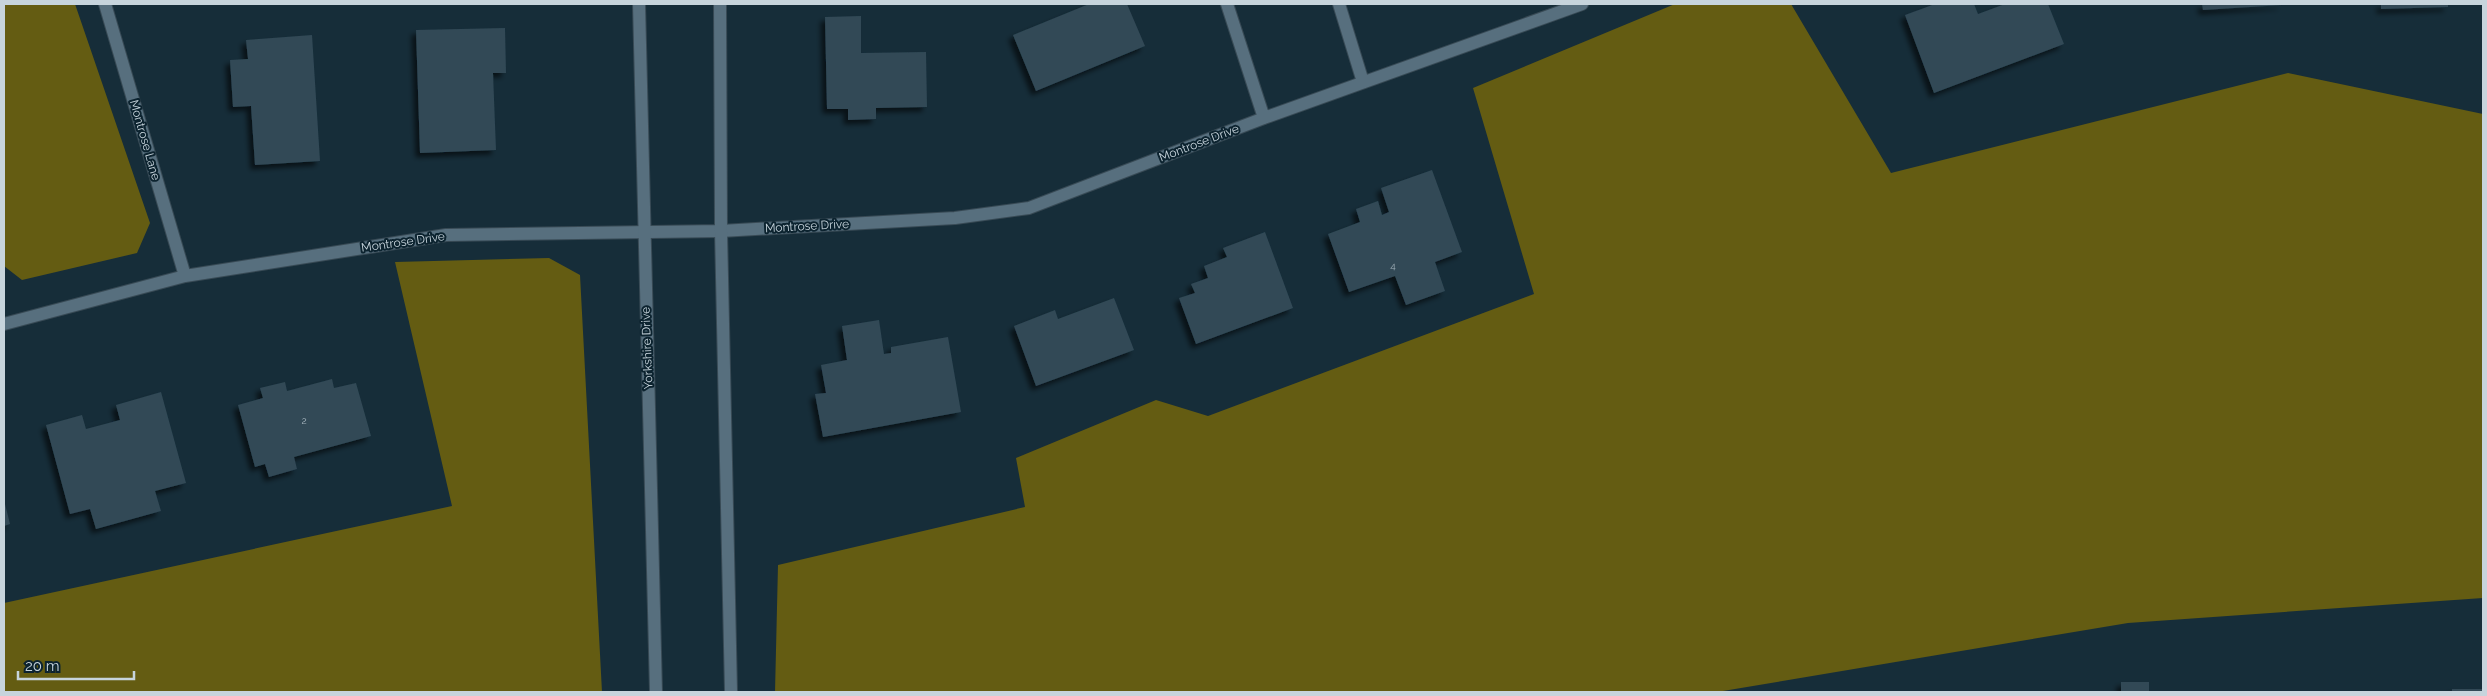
<svg xmlns="http://www.w3.org/2000/svg" width="2487" height="696" viewBox="0 0 2487 696" font-family="Raleway,sans-serif">
<style>
.forest{fill:#645c12}
.building{fill:#314956;filter:url(#shadow)}
.lines{fill:none;stroke-linecap:round;stroke-linejoin:round}
.minor-casing{stroke:#384a55;stroke-width:14}
.tertiary-casing{stroke:#384a55;stroke-width:14}
.minor{stroke:#576f7e;stroke-width:12}
.tertiary{stroke:#576f7e;stroke-width:12}
.labels{text-anchor:middle;stroke-width:4;stroke-linejoin:round;paint-order:stroke}
.number-label{font-size:10px;fill:#a2b1ba}
.street-label{font-size:12px;fill:#c7d4dc;stroke:#0c232f}
</style>
<defs>
<filter id="shadow"><feDropShadow dx="-4.5" dy="4.5" stdDeviation="2.5" flood-color="#0009"/></filter>
</defs>
<rect width="100%" height="100%" fill="#162d39"/>
<path class="forest" d="M4 4H75L150 223 137 253 22 280 4 266Z
M1675 4H1791L1891 173 2288 73 2483 114V598L2128 623 1717 692H775L778 565 1025 507 1016 458 1156 400 1208 416 1534 294 1473 88Z
M549 258 580 275 602 692H4V603L452 506 395 262Z"/>
<path class="building" d="M1089 4H1127L1145 46 1036 91 1013 35Z
M1935 4H1974L1978 14 2005 4H2048L2064 44 1934 93 1905 15Z
M2202 4H2282V5L2203 10Z
M2381 4H2448V7L2381 9Z
M861 16V53L926 52 927 107 876 108V119L848 120V109H827L825 17Z
M505 28 506 73H493L496 150 420 153 416 30Z
M312 35 320 161 255 165 251 106 233 107 230 60 248 59 246 40Z
M1432 170 1462 252 1435 262 1445 291 1406 305 1395 276 1349 292 1328 234 1360 222 1356 209 1378 201 1382 215 1389 212 1381 188Z
M1265 232 1293 308 1196 344 1179 298 1195 293 1191 284 1208 278 1204 266 1227 257 1223 248Z
M1114 298 1134 350 1036 386 1014 326 1055 310 1058 319Z
M879 320 884 354 891 353V347L948 337 961 412 823 437 815 394 826 393 821 365 847 360 842 326Z
M332 379 334 388 356 383 371 436 294 457 297 469 269 477 265 464 255 467 238 405 263 398 260 388 285 382 287 391Z
M161 392 186 483 155 491 161 511 96 529 90 509 70 514 46 425 82 415 86 429 120 420 116 405Z
M4 500 10 524 4 526Z
M2121 682H2149V692H2121Z
M2452 689H2483V692H2452Z"/>
<g class="lines">
<defs>
<path id="minor" d="M105 4 185 276
M1227 4 1264 118
M1339 4 1363 82
M4 324 185 276 446 235 721 231 955 218 1029 208 1264 118 1582 4"/>
<path id="tertiary" d="M639 4 656 692
M720 4 721 231 731 692"/>
</defs>
<use href="#minor" class="minor-casing"/>
<use href="#tertiary" class="tertiary-casing"/>
<use href="#minor" class="minor"/>
<use href="#tertiary" class="tertiary"/>
</g>
<g class="labels">
<g class="number-label">
<text x="1393" y="269">4</text>
<text x="304" y="424">2</text>
</g>
<g class="street-label">
<text transform="translate(145 140) rotate(74)" y="4">Montrose Lane</text>
<text transform="translate(1199 143) rotate(-21)" y="4">Montrose Drive</text>
<text transform="translate(807 226) rotate(-3)" y="4">Montrose Drive</text>
<text transform="translate(403 242) rotate(-8)" y="4">Montrose Drive</text>
<text transform="translate(647 348) rotate(-92)" y="4">Yorkshire Drive</text>
</g>
</g>
<rect width="2487" height="696" fill="none" stroke="#c7d4dc" stroke-width="10"/>
<path d="M18 671v8h116v-8" fill="none" stroke="#c7d4dc" stroke-width="2.5"/>
<text x="25" y="671" font-size="15" fill="#c7d4dc" stroke="#0c232f" stroke-width="4" paint-order="stroke">20 m</text>
</svg>
